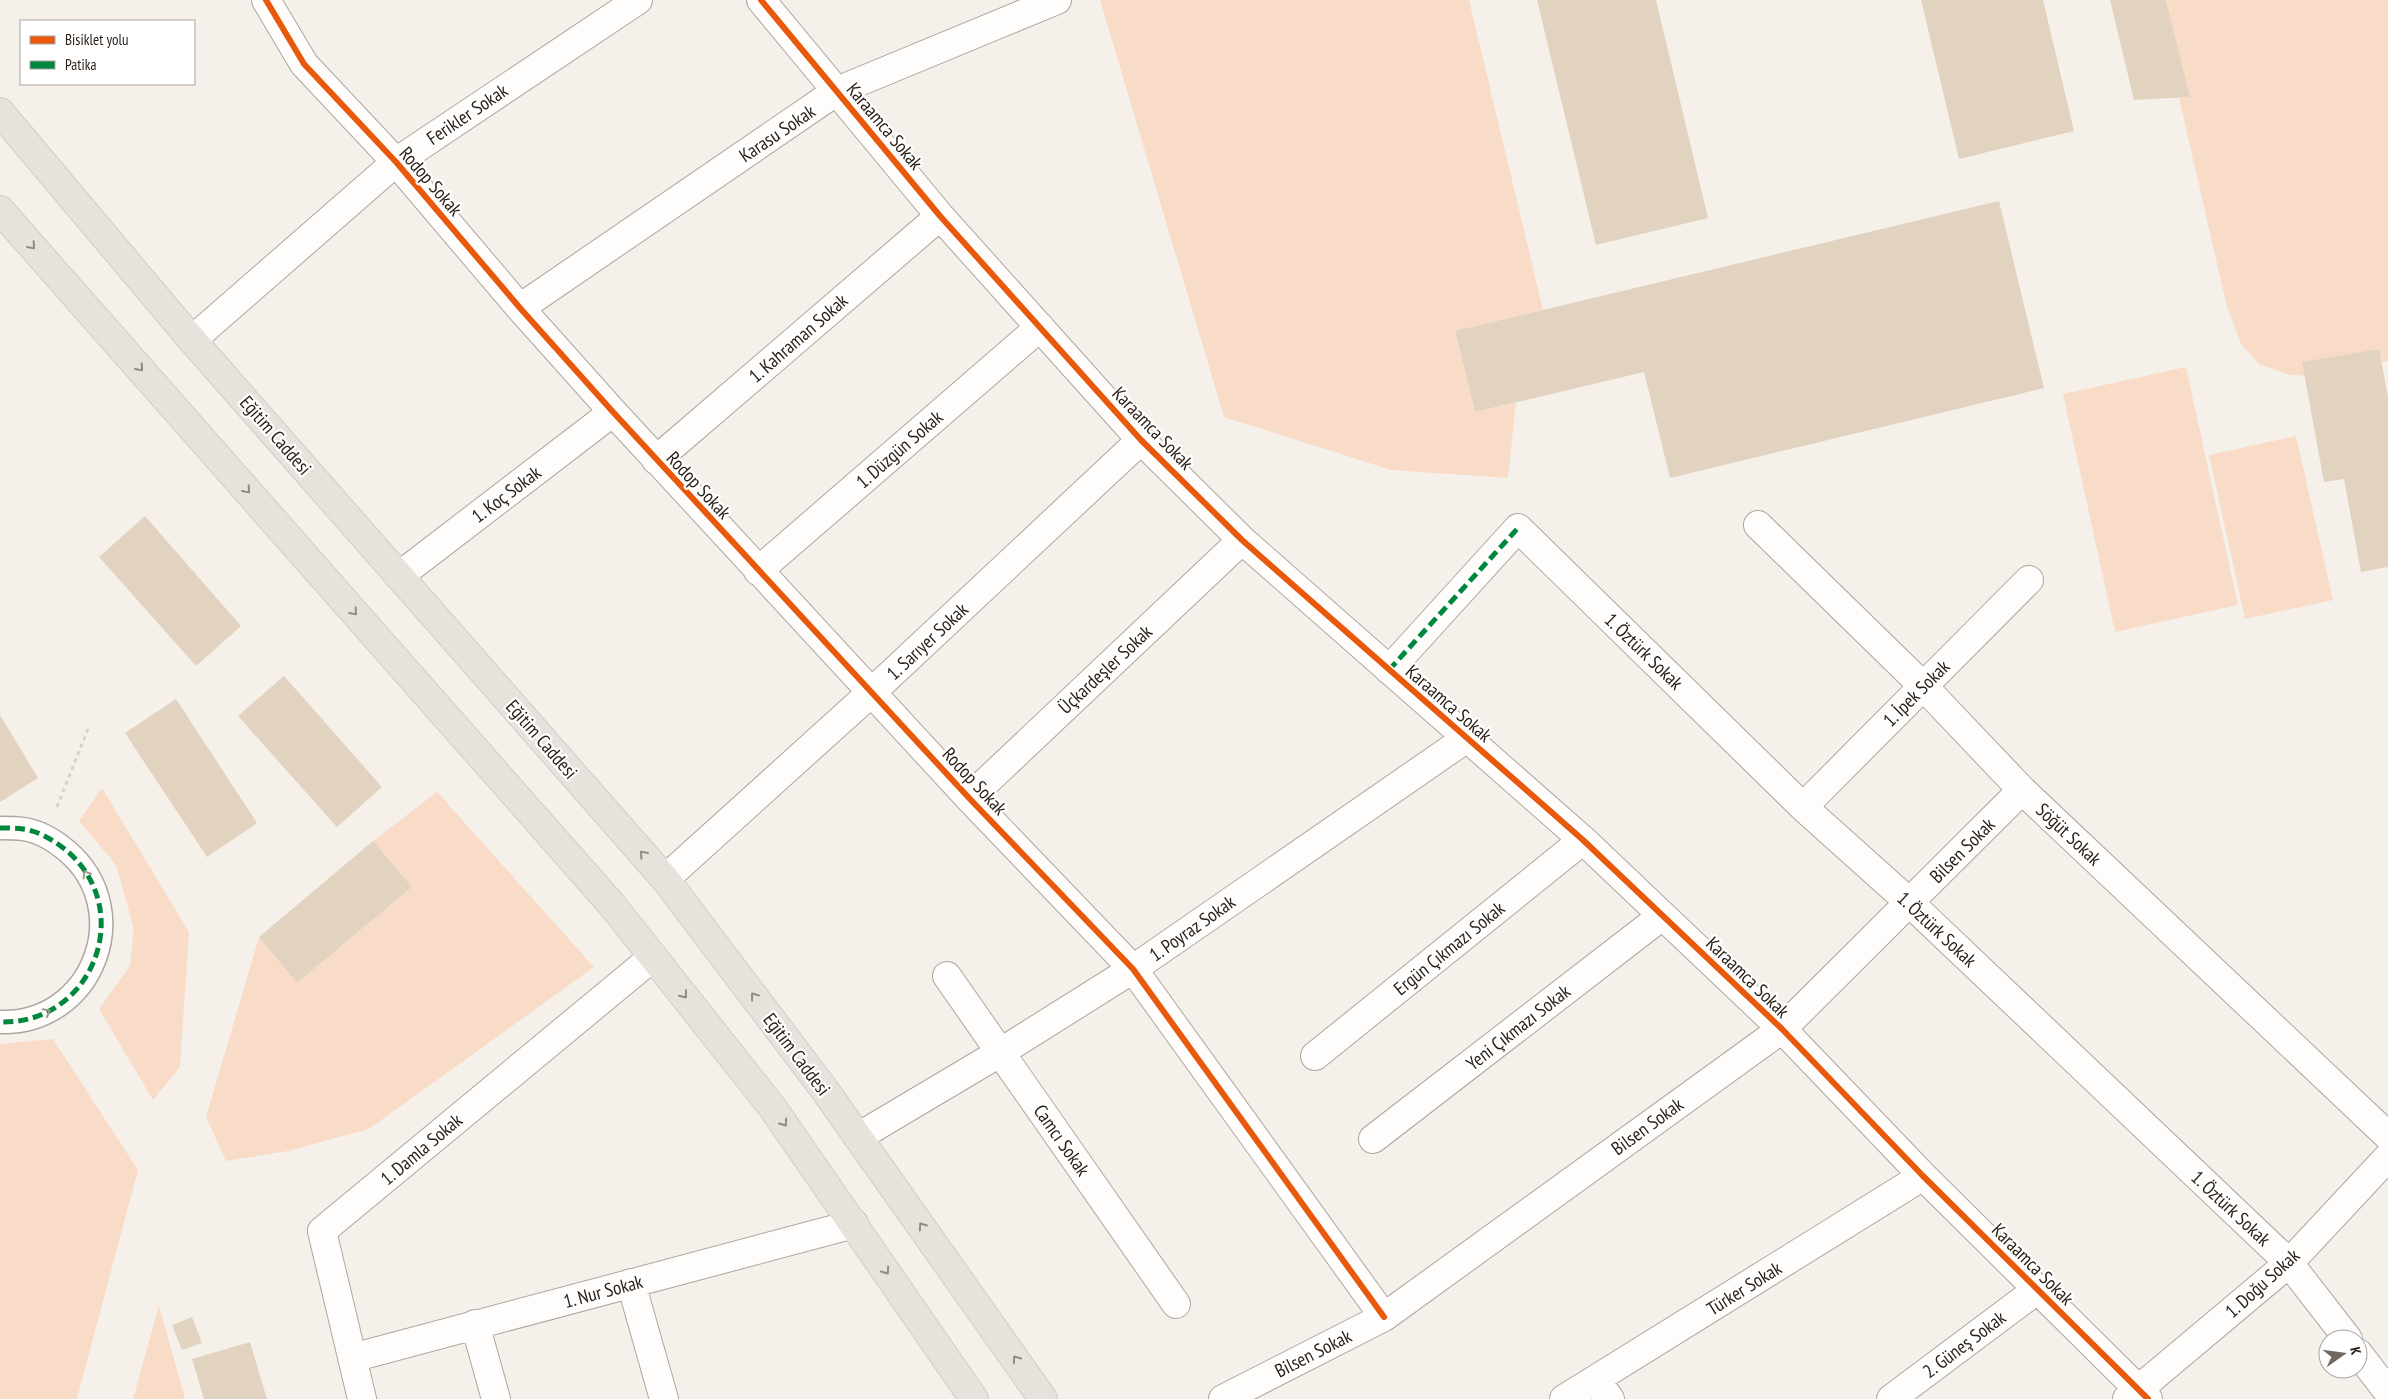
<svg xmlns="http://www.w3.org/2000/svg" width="2388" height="1399" viewBox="0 0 2388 1399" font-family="'PT Sans Narrow',sans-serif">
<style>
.green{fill:#f8dcc7}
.building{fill:#e1d3bf}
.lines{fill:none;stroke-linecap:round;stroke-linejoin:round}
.pedestrian-casing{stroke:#ada6a0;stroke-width:25}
.minor-casing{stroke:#ada6a0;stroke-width:30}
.primary-casing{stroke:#d1ccc9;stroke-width:30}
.path{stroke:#d5d2d1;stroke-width:3;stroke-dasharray:4 4;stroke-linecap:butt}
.pedestrian{stroke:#fefdfc;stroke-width:22}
.minor{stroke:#fefdfc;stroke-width:28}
.primary{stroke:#e8e2dc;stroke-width:28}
.quiet{stroke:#00873e;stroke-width:5;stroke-dasharray:10 5;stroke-linecap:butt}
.cycleway-casing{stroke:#fff;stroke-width:9}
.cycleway{stroke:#e8590c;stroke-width:6}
.oneway{stroke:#928a83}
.oneway2{stroke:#9e9994}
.labels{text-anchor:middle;stroke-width:4.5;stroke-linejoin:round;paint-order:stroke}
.street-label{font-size:19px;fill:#281e16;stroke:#fff}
</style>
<rect width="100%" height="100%" fill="#f6f0eb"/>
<path class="green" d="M1100 0H1469L1543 310 1455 331 1475 412 1516 403 1508 478 1391 470 1224 417Z
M2166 0H2388V361L2315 376 2290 375 2259 364 2241 344 2227 307 2179 98 2189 97Z
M2186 367 2238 605 2115 632 2063 394Z
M2296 436 2333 600 2245 619 2209 455Z
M102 788 189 932 180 1067 153 1100 99 1009 130 966 134 929 116 865 79 821Z
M437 792 594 967 369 1129 288 1151 226 1161 206 1117 259 937 297 983 412 887 373 841Z
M53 1039 138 1170 77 1399H0V1044Z
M159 1305 185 1399H133Z"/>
<path class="building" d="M1537 0H1656L1708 218 1596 245Z
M1921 0H2043L2074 131 1959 159Z
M2110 0H2166L2190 97 2134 100Z
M1999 201 2044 388 1670 478 1644 372 1475 412 1455 331Z
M2379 349 2388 397V567L2361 572 2344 479 2324 482 2302 362Z
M145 516 241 626 196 666 99 557Z
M284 676 382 787 337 827 238 716Z
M176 699 257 823 207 857 125 733Z
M0 715 38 778 0 802Z
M373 841 412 887 297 983 259 937Z
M192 1317 202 1343 182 1350 172 1325Z
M250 1342 267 1399H204L192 1359Z"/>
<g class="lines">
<defs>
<path id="pedestrian" d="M0 828C7 828 16 828 23 829 39 831 55 841 67 851 137 911 92 1025 0 1022"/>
<path id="minor" d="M266 0 304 64 396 162 520 308 613 412 969 798 1133 969 1384 1317
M761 0 940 216 1141 440 1242 540 1583 840 1782 1029 1923 1176 2148 1399
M520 308 837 91 1057 0
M192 340 396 162 638 0
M656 460 940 216
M1758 525 1923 686 2022 790 2388 1136
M758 571 1040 327
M399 576 613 412
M1389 670 1518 528 1803 807 1909 902 2289 1263 2348 1339
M969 798 1242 540
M1803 807 2029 580
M665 879 873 691 1141 440
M947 976 1176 1304
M1315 1056 1583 840
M858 1137 1001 1052 1133 969 1467 738
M1373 1139 1662 916
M631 1283 664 1399
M475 1324 496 1399
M2358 1353 2388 1392
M352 1358 854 1224
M1596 1380 1610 1399
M362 1399 322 1231 653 957
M1223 1399 1384 1317 1782 1029 2022 790
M1564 1399 1923 1176
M1891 1399 2038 1289
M2127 1399 2289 1263 2388 1157"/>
<path id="primary" d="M0 112 192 340 665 879 824 1089 1043 1399
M0 210 612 905 772 1107 974 1399"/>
</defs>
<use href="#pedestrian" class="pedestrian-casing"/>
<use href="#minor" class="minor-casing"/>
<use href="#primary" class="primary-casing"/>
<path class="path" d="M57 807 88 729"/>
<use href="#pedestrian" class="pedestrian"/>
<use href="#minor" class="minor"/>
<use href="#primary" class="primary"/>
<path class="quiet" d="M1389 670 1518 528
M0 828C7 828 16 828 23 829 39 831 55 841 67 851 137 911 92 1025 0 1022"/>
<defs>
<path id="cycleway" d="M266 0 304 64 396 162 520 308 613 412 969 798 1133 969 1384 1317
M761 0 940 216 1141 440 1242 540 1583 840 1782 1029 1923 1176 2148 1399"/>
</defs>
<use href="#cycleway" class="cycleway-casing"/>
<use href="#cycleway" class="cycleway"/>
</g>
<defs><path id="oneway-chevron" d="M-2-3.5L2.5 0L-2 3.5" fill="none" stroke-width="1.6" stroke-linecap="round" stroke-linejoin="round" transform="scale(1.25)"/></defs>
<g class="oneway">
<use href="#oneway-chevron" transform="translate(32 246) rotate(49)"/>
<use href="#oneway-chevron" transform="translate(140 368) rotate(49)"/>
<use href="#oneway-chevron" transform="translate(247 490) rotate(49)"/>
<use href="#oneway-chevron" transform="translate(354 612) rotate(49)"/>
<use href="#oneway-chevron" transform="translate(643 854) rotate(-131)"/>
<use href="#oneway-chevron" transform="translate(684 995) rotate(52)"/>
<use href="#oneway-chevron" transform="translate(754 996) rotate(-127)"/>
<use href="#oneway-chevron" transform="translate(784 1123) rotate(55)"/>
<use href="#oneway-chevron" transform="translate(922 1226) rotate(-125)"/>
<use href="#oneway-chevron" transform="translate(886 1271) rotate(55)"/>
<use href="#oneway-chevron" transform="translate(1016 1359) rotate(-125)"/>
</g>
<g class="oneway2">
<use href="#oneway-chevron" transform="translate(86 874) rotate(-122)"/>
<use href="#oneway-chevron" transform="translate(47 1012) rotate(-28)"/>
</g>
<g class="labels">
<g class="street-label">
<text transform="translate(467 114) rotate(-34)" y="7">Ferikler Sokak</text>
<text transform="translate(885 126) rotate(50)" y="7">Karaamca Sokak</text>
<text transform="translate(777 133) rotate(-34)" y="7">Karasu Sokak</text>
<text transform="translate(431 181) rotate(49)" y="7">Rodop Sokak</text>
<text transform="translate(798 338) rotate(-41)" y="7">1. Kahraman Sokak</text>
<text transform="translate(1153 428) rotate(46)" y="7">Karaamca Sokak</text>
<text transform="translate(276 435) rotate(49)" y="7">Eğitim Caddesi</text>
<text transform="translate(899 449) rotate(-41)" y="7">1. Düzgün Sokak</text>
<text transform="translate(699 485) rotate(47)" y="7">Rodop Sokak</text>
<text transform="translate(506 494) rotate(-37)" y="7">1. Koç Sokak</text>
<text transform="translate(927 641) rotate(-43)" y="7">1. Sarıyer Sokak</text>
<text transform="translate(1644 651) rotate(44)" y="7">1. Öztürk Sokak</text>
<text transform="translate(1105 669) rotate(-43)" y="7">Üçkardeşler Sokak</text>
<text transform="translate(1916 693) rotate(-45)" y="7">1. İpek Sokak</text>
<text transform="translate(1449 703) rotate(41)" y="7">Karaamca Sokak</text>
<text transform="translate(542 739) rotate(49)" y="7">Eğitim Caddesi</text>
<text transform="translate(975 781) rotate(47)" y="7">Rodop Sokak</text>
<text transform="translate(2069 834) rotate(43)" y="7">Söğüt Sokak</text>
<text transform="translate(1962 850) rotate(-45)" y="7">Bilsen Sokak</text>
<text transform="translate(1192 928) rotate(-35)" y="7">1. Poyraz Sokak</text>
<text transform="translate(1937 929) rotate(43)" y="7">1. Öztürk Sokak</text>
<text transform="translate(1449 948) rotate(-39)" y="7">Ergün Çıkmazı Sokak</text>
<text transform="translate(1748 977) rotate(44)" y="7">Karaamca Sokak</text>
<text transform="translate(1518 1027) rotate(-38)" y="7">Yeni Çıkmazı Sokak</text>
<text transform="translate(797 1054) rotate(53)" y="7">Eğitim Caddesi</text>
<text transform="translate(1647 1126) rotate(-36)" y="7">Bilsen Sokak</text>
<text transform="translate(1062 1140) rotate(55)" y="7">Camcı Sokak</text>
<text transform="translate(421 1149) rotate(-40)" y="7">1. Damla Sokak</text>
<text transform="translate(2231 1208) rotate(43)" y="7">1. Öztürk Sokak</text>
<text transform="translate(2033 1264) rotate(45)" y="7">Karaamca Sokak</text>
<text transform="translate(2262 1283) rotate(-42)" y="7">1. Doğu Sokak</text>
<text transform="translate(1744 1288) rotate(-32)" y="7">Türker Sokak</text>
<text transform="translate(603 1291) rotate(-15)" y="7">1. Nur Sokak</text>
<text transform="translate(1964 1344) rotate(-37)" y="7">2. Güneş Sokak</text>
<text transform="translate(1313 1353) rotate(-27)" y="7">Bilsen Sokak</text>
</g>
</g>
<rect x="20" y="20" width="175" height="65" fill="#ffffff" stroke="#a9a5a2"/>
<rect x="30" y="36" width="25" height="8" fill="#e8590c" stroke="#a9a5a2"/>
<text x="65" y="45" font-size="15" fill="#281e16">Bisiklet yolu</text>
<rect x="30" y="61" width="25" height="8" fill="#00873e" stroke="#a9a5a2"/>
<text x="65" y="70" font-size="15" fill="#281e16">Patika</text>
<g transform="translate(2343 1354) rotate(76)"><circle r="24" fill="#ffffff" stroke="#a9a5a2"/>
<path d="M0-4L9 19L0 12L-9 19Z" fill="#706861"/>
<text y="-8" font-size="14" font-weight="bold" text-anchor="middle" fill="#281e16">K</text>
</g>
</svg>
